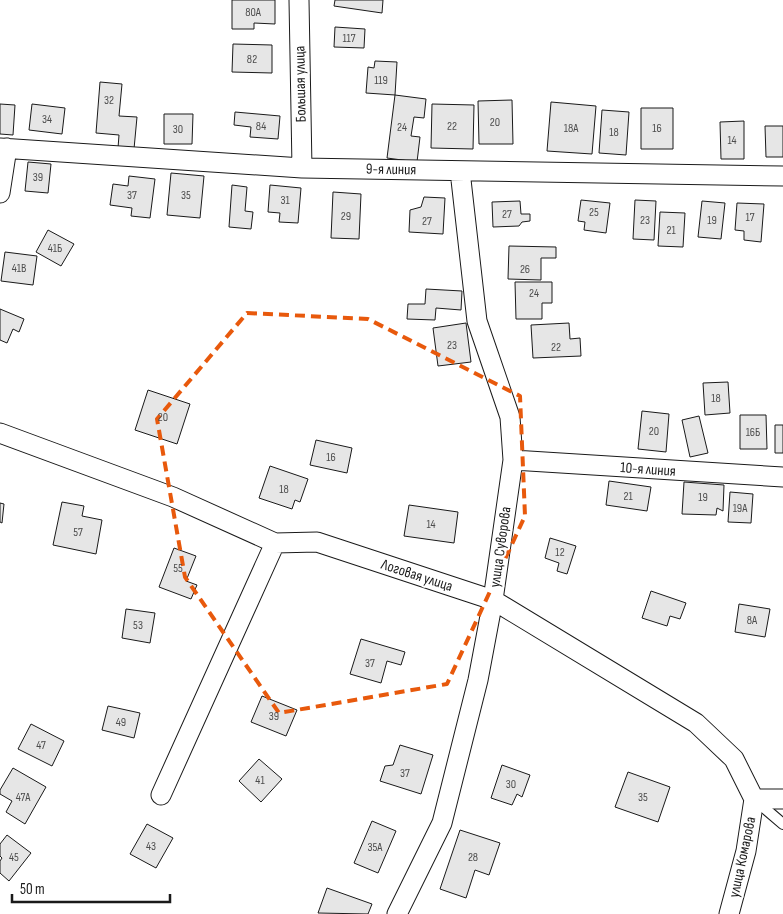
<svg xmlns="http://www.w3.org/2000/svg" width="783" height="914" viewBox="0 0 783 914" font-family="'Sofia Sans Condensed',sans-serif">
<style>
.building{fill:#e6e6e6;stroke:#1a1a1a}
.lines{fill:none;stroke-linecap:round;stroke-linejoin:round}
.service-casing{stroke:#1a1a1a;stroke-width:12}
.minor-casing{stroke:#1a1a1a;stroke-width:21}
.service{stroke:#fff;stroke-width:10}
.minor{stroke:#fff;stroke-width:19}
.marked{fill:none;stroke:#e8590c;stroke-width:4;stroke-dasharray:10 6;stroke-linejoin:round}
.labels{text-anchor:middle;stroke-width:4;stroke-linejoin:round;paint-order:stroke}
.number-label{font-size:12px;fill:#4d4d4d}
.street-label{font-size:15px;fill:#1a1a1a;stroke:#fff}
</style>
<rect width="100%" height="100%" fill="#fff"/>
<path class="building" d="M232 0H275V24L254 23V29H232Z
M335 0H383L382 13 334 6Z
M335 27 365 29 364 48 334 47Z
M233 44 272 45V73L232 72Z
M375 61 397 62 395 95 366 93 368 67 374 68Z
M100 82 122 84 119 116 137 117 134 149 118 148 119 135 96 133Z
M395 95 426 99 424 118 414 117 411 136 420 137 417 162 387 158Z
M512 100 513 144H479L478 101Z
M551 102 596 106 592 154 547 151Z
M0 104 15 105 13 135 0 134Z
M32 104 65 108 62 134 29 130Z
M432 104 474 105 473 149 431 148Z
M641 108H673V149H641Z
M602 110 629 112 626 155 599 153Z
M235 112 280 116 278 139 250 137 251 127 234 125Z
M164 114H193L192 144H164Z
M744 121V159H721L720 122Z
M765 126H783V157H766Z
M28 162 51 164 48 193 25 191Z
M171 173 204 176 200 218 167 215Z
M129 176 155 179 150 218 131 216 132 208 110 205 113 184 128 186Z
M232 185 247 187 245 211 253 212 251 229 229 227Z
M270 185 301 188 298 223 279 222 280 213 268 212Z
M333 192 361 194 359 239 331 238Z
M424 197 445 198 443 234 409 232 410 210 421 207Z
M581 200 610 203 606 233 584 230 585 222 578 221Z
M635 200 656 201 654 240 633 239Z
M520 201 521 214H530V221L522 222 519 226 493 227 492 202Z
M702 201 725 203 721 239 698 237Z
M737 203 764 204 761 242 744 240V231L735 230Z
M660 212 685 213 683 247 658 246Z
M48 230 74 244 61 266 36 252Z
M509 246 556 247V258H541V280L508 279Z
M5 252 37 256 33 285 1 281Z
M515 282H552V303H542V319H516Z
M426 289 462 291 461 310 436 308 435 320 407 319 408 304H425Z
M0 309 24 319 19 332 13 329 7 343 0 340Z
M466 323 471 362 438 366 433 328Z
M569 323 570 339 580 338 581 356 533 358 531 325Z
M728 382 730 413 705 415 703 383Z
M148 390 190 404 177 444 135 430Z
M642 411 669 414 666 452 638 449Z
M740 415H766L767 449H740Z
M699 416 708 453 690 457 682 420Z
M775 425H783V453H775Z
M316 440 352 448 347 473 310 465Z
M270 466 308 479 300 502 295 500 292 509 259 498Z
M609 481 651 487 647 511 606 505Z
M684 482 724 485 723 511 717 508 716 515 682 514Z
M730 492 753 494 751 523 728 522Z
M62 502 84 506 82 516 102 520 96 554 53 545Z
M0 503 4 504 2 523 0 522Z
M409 505 458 512 454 543 404 536Z
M550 538 576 546 567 574 557 571 559 563 545 558Z
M174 548 196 556 186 581 197 585 191 599 159 587Z
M651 591 686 603 680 619 670 616 667 626 642 618Z
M739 604 770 609 765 637 735 632Z
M126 609 155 613 150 643 122 638Z
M361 639 405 652 401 665 387 661 381 683 350 674Z
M262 696 297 710 286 736 251 722Z
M108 706 140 713 134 738 102 730Z
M31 724 64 741 52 766 18 749Z
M400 745 433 755 421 794 380 781 385 766 393 765Z
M259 759 282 779 261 802 239 781Z
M502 765 530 775 522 797 517 794 512 805 491 798Z
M13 768 46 787 25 824 6 812 12 801 0 794V790Z
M628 772 670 787 658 822 615 807Z
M372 821 396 831 378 873 354 863Z
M147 824 173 838 156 868 130 854Z
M460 830 500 843 489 875 475 870 466 898 440 889Z
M7 835 31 853 9 881 0 873V861L2 858 0 856V844Z
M327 888 372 904 368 914 318 913Z"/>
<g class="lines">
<defs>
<path id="service" d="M755 800 783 824"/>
<path id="minor" d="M299 0 302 168
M0 148 302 168 783 176
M0 193 7 148
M0 433 173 497 275 543 317 542 493 600 696 723 734 759 754 799H783
M513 460 783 477
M161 795 275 543
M397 914 442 823 478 680 493 600 513 460 510 417 477 321 460 171
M729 914 746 851 754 799"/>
</defs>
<use href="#service" class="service-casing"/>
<use href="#minor" class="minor-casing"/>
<use href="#service" class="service"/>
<use href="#minor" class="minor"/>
</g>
<path class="marked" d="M247 313 368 319 520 396 525 516 447 684 279 713 185 577 157 419Z"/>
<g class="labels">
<g class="number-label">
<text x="253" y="16">80А</text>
<text x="349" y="42">117</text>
<text x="252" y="63">82</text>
<text x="381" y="84">119</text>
<text x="109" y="104">32</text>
<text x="47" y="123">34</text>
<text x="495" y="126">20</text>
<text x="261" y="130">84</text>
<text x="452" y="130">22</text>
<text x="402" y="131">24</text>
<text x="571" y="132">18А</text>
<text x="657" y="132">16</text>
<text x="178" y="133">30</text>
<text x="614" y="136">18</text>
<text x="732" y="144">14</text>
<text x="38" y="181">39</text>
<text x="132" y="199">37</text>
<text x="186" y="199">35</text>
<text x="285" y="204">31</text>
<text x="594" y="216">25</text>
<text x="507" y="218">27</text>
<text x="346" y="220">29</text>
<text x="750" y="221">17</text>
<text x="645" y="224">23</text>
<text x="712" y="224">19</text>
<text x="427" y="225">27</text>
<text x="671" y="234">21</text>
<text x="55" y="252">41Б</text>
<text x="19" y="272">41В</text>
<text x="525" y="273">26</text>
<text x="534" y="297">24</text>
<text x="452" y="349">23</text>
<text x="556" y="351">22</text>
<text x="716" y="402">18</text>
<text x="163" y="421">20</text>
<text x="654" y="435">20</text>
<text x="753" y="436">16Б</text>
<text x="331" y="461">16</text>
<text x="284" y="493">18</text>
<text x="628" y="500">21</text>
<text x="703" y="501">19</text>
<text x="740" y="512">19А</text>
<text x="431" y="528">14</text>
<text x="78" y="536">57</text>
<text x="560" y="556">12</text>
<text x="178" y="572">55</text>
<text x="752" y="624">8А</text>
<text x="138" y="629">53</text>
<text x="370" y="667">37</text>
<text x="274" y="720">39</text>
<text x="121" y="726">49</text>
<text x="41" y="749">47</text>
<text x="405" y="777">37</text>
<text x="260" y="784">41</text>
<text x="511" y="788">30</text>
<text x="23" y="801">47А</text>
<text x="643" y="801">35</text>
<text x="151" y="850">43</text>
<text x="375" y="851">35А</text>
<text x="14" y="861">45</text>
<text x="473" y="861">28</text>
</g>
<g class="street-label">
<text transform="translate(300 84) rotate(-91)" y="5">Большая улица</text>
<text transform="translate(391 169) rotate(1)" y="5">9-я линия</text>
<text transform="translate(648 469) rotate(4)" y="5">10-я линия</text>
<text transform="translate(500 547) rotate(-82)" y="5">улица Суворова</text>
<text transform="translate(417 575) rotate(18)" y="5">Логовая улица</text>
<text transform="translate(742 857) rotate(-78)" y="5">улица Комарова</text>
</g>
</g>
<path d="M12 894v8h158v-8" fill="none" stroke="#1a1a1a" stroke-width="2.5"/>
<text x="20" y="894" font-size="15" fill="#1a1a1a" stroke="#ffffff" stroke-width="4" paint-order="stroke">50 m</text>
</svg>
